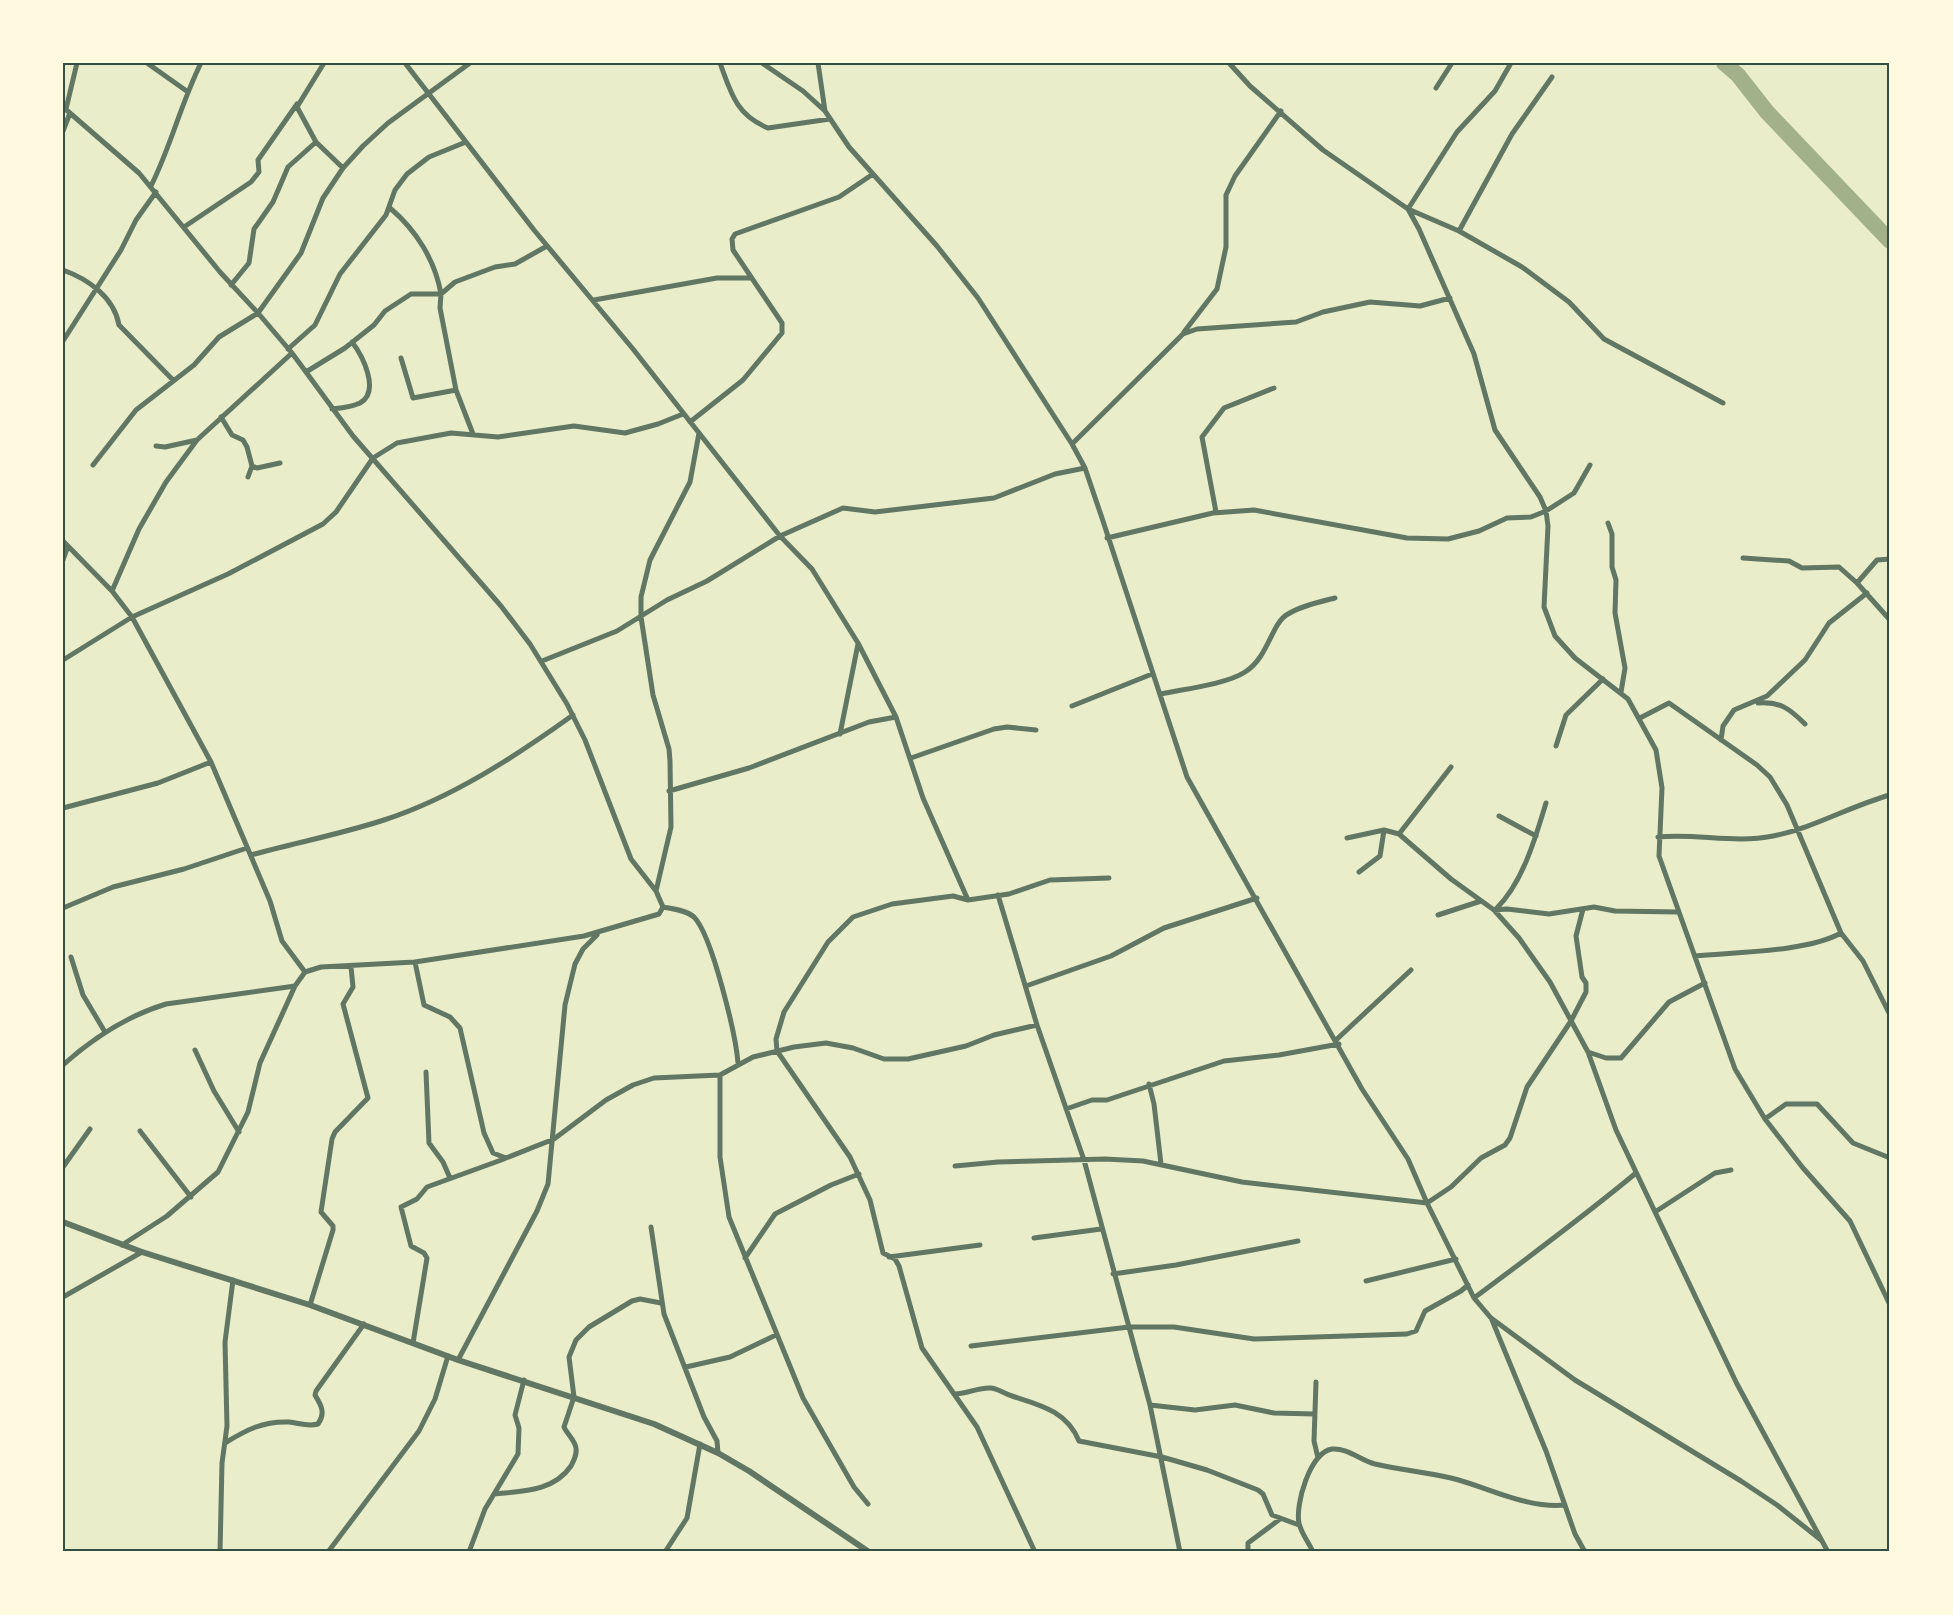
<svg xmlns="http://www.w3.org/2000/svg" width="1953" height="1615" viewBox="0 0 1953 1615" font-family="Commissioner,sans-serif">
<style>
.lines{fill:none;stroke-linecap:round;stroke-linejoin:round}
.river{stroke:#a3b18a;stroke-width:16}
.minor{stroke:#617663;stroke-width:5}
.tertiary{stroke:#617663;stroke-width:6}
.neatline{fill:none;stroke:#344e41;stroke-width:2}
</style>
<rect width="100%" height="100%" fill="#e9edc9"/>
<g class="lines">
<path class="river" d="M1724 63 1738 75 1767 112 1890 241"/>
<path class="minor" d="M147 63 188 92
M324 63 297 107 316 142 343 168
M405 63 534 230 633 349 780 536 812 569 858 643 896 717 923 798 968 900
M720 63C731 93 736 115 768 128L830 119
M762 63 803 91 825 111 849 147 937 246 978 298 1072 444 1085 468 1102 518 1187 777 1362 1089 1408 1159 1427 1203 1474 1298 1491 1318 1575 1380 1741 1481 1777 1505 1821 1540
M818 63 825 111
M1229 63 1250 86 1323 150 1408 209 1419 229 1474 354 1495 430 1540 497 1546 511 1548 526 1544 607 1555 636 1575 658 1628 699 1656 750 1662 788 1659 856 1735 1069 1765 1119 1803 1168 1850 1221 1890 1305
M1511 63 1495 91 1457 132 1408 209 1459 231 1522 267 1569 302 1604 339 1723 403
M1436 88 1452 63
M63 107 139 173 220 272 258 313 292 353 353 436 501 606 530 644 567 704 585 740 631 859 656 891 663 907 659 914 584 936 415 962 321 967 305 972 295 986 260 1063 248 1112 218 1172 167 1216 122 1245
M66 109 77 63
M63 131 70 113
M151 186C171 146 181 103 201 63
M184 227 251 182 259 172 258 160 297 104
M1459 231 1512 134 1552 77
M63 270C88 279 114 297 119 325L173 380
M231 285 249 263 254 229 273 202 288 167 316 142
M594 300 717 278H751
M1184 332 1217 289 1226 247V195L1235 176 1281 111
M63 341 121 250 136 220 156 192
M288 349 315 325 340 274 386 215 395 190 407 174 429 157 466 142
M401 358 413 398 456 390
M306 372 345 348 374 325 385 311 411 294H441C435 260 416 230 390 208
M332 409C341 408 352 407 360 403 381 391 362 355 352 342
M221 417 232 435 243 440 247 447 252 466 248 477
M690 422 743 380 782 333V323L733 250 732 239 735 234 839 197 873 174
M473 434 456 390 440 308 441 294 455 282 495 267 515 264 547 246
M1072 444 1183 334 1197 329 1296 322 1323 312 1370 302 1420 306 1450 298
M156 446 165 447 197 440
M93 465 136 410 194 365 219 337 258 313 301 253 323 198 343 168 363 146 388 123 470 63
M252 466 257 468 280 463
M1216 512 1202 437 1224 408 1274 388
M1608 523 1612 534V567L1616 580 1615 613 1625 668 1621 692
M1107 538 1213 513 1254 510 1407 538 1448 539 1479 531 1507 518 1531 517 1546 511 1574 493 1590 465
M63 541 112 591 132 617 211 762 270 901 282 941 305 972
M1743 558 1789 561 1802 568 1839 567 1857 583 1890 620
M63 560 68 546
M1857 583 1877 560 1890 559
M112 591 139 529 166 482 197 440 292 353
M63 660 132 617 228 574 323 524 336 512 373 458 397 443 451 433 498 437 574 426 625 433 658 424 683 414
M542 661 617 631 667 600 707 581 780 536 843 508 875 512 994 498 1055 474 1085 468
M1161 694C1184 689 1227 684 1245 672 1269 657 1271 623 1288 614 1301 606 1319 602 1335 598
M1758 703C1780 701 1790 709 1805 724
M1072 706 1152 674
M1640 718 1669 703 1757 765 1770 777 1787 805 1841 933 1863 961 1890 1015
M840 734 858 644
M1721 740 1723 726 1734 710 1767 696 1805 660 1829 623 1867 593
M1556 746 1566 715 1603 679
M911 758 994 729 1007 727 1036 730
M669 791 749 768 869 722 896 717
M63 808 158 783 211 762
M1499 816 1536 836
M1399 834 1451 879 1494 910 1519 938 1550 982 1588 1052 1616 1130 1737 1384 1828 1552
M1658 837C1697 833 1734 844 1773 836 1814 828 1850 806 1890 795
M1347 838 1384 830 1399 834 1451 767
M251 855C295 843 341 834 384 820 452 798 516 756 573 715
M1359 872 1380 856 1384 830
M656 891 671 827 670 761 669 749 653 695 641 617V597L650 560 690 482 699 433
M998 895 1037 1025 1084 1160 1150 1405 1180 1552
M663 907C673 909 686 910 694 917 712 935 736 1036 738 1063
M63 908 113 887 184 869 247 848
M1496 909C1523 882 1535 839 1546 803
M1494 910 1507 909 1549 914 1594 907 1615 911 1678 912
M1438 915 1481 901
M1695 956C1736 952 1807 952 1841 933
M71 957 83 995 105 1032
M415 962 424 1005 450 1017 460 1028 484 1133 493 1153 506 1158 554 1139 606 1100 633 1085 654 1078 720 1075 753 1057 794 1047 826 1043 853 1048 884 1059H908L966 1046 994 1035 1037 1025
M1026 986 1111 956 1164 928 1257 898
M1336 1040 1411 970
M195 1050 214 1091 239 1132
M1588 1052 1606 1058H1621L1669 1002 1705 983
M63 1065C93 1038 127 1016 166 1004L295 986
M426 1072 429 1143 443 1162 450 1178
M720 1075V1157L729 1217 803 1398 854 1487 868 1504
M1149 1084 1154 1104 1161 1164
M1066 1109 1092 1100H1107L1224 1061 1279 1055 1339 1044
M1765 1119 1786 1104H1817L1853 1143 1890 1158
M140 1131 191 1197
M955 1166 998 1162 1105 1159 1143 1161 1242 1182 1427 1203 1451 1187 1481 1158 1505 1145 1510 1138 1527 1087 1571 1021 1586 992V983L1582 977 1576 936 1583 909
M63 1167 90 1129
M1655 1212 1715 1173 1731 1170
M651 1227 664 1314 704 1417 717 1441 718 1453
M1034 1238 1101 1229
M889 1257 980 1245
M745 1258 775 1214 831 1185 859 1174
M1113 1274 1176 1265 1298 1241
M1366 1281 1456 1259
M63 1297 142 1252
M1474 1298C1529 1257 1583 1217 1636 1173
M310 1305 333 1230V1226L321 1212 332 1139 335 1132 368 1098 343 1004 353 987 351 967
M1492 1320 1546 1451 1575 1534 1585 1552
M413 1343 427 1258 424 1253 411 1246 401 1207 417 1199 427 1187 504 1159
M971 1346 1129 1327H1174L1254 1339 1407 1334 1416 1331 1425 1311 1461 1291 1468 1285
M458 1360 537 1211 548 1184 565 1005 575 964 583 949 597 935
M686 1367 730 1357 776 1335
M1316 1382 1314 1441 1318 1458
M954 1394C967 1394 979 1387 991 1388 999 1389 1005 1394 1012 1396 1040 1405 1067 1411 1079 1441L1162 1457 1207 1470 1258 1490 1263 1494 1272 1515 1299 1525
M1150 1405 1195 1410 1235 1405 1274 1413 1314 1414
M1890 1428V1441
M225 1443C246 1430 263 1421 289 1422 299 1423 308 1427 318 1424 326 1413 321 1405 315 1395L316 1391 364 1324
M494 1494C522 1491 553 1492 571 1466 574 1460 577 1455 576 1448 575 1440 567 1434 564 1427L574 1397 569 1357 576 1340 589 1327 632 1301 640 1299 661 1303
M220 1552 222 1463 227 1426 225 1342 233 1280
M328 1552 419 1431 435 1399 448 1356
M469 1552 485 1509 518 1454 519 1428 515 1415 524 1380
M665 1552 687 1518 700 1444
M1035 1552 977 1427 922 1348 899 1266 895 1259 883 1253 870 1200 850 1157 777 1051 776 1039 784 1012 828 942 853 917 892 904 953 896 968 900 1009 894 1050 880 1109 878
M1248 1552V1543L1280 1519
M1313 1552C1309 1543 1301 1533 1299 1523 1295 1505 1310 1452 1332 1449 1348 1448 1360 1460 1375 1464 1400 1470 1426 1472 1451 1478 1488 1487 1527 1509 1565 1505"/>
<path class="tertiary" d="M63 1222 142 1252 310 1305 458 1360 654 1424 718 1453 749 1471 869 1552"/>
</g>
<rect width="1953" height="1615" fill="none" stroke="#fefae0" stroke-width="129"/>
<rect x="64" y="64" width="1824" height="1486" class="neatline"/>
</svg>
